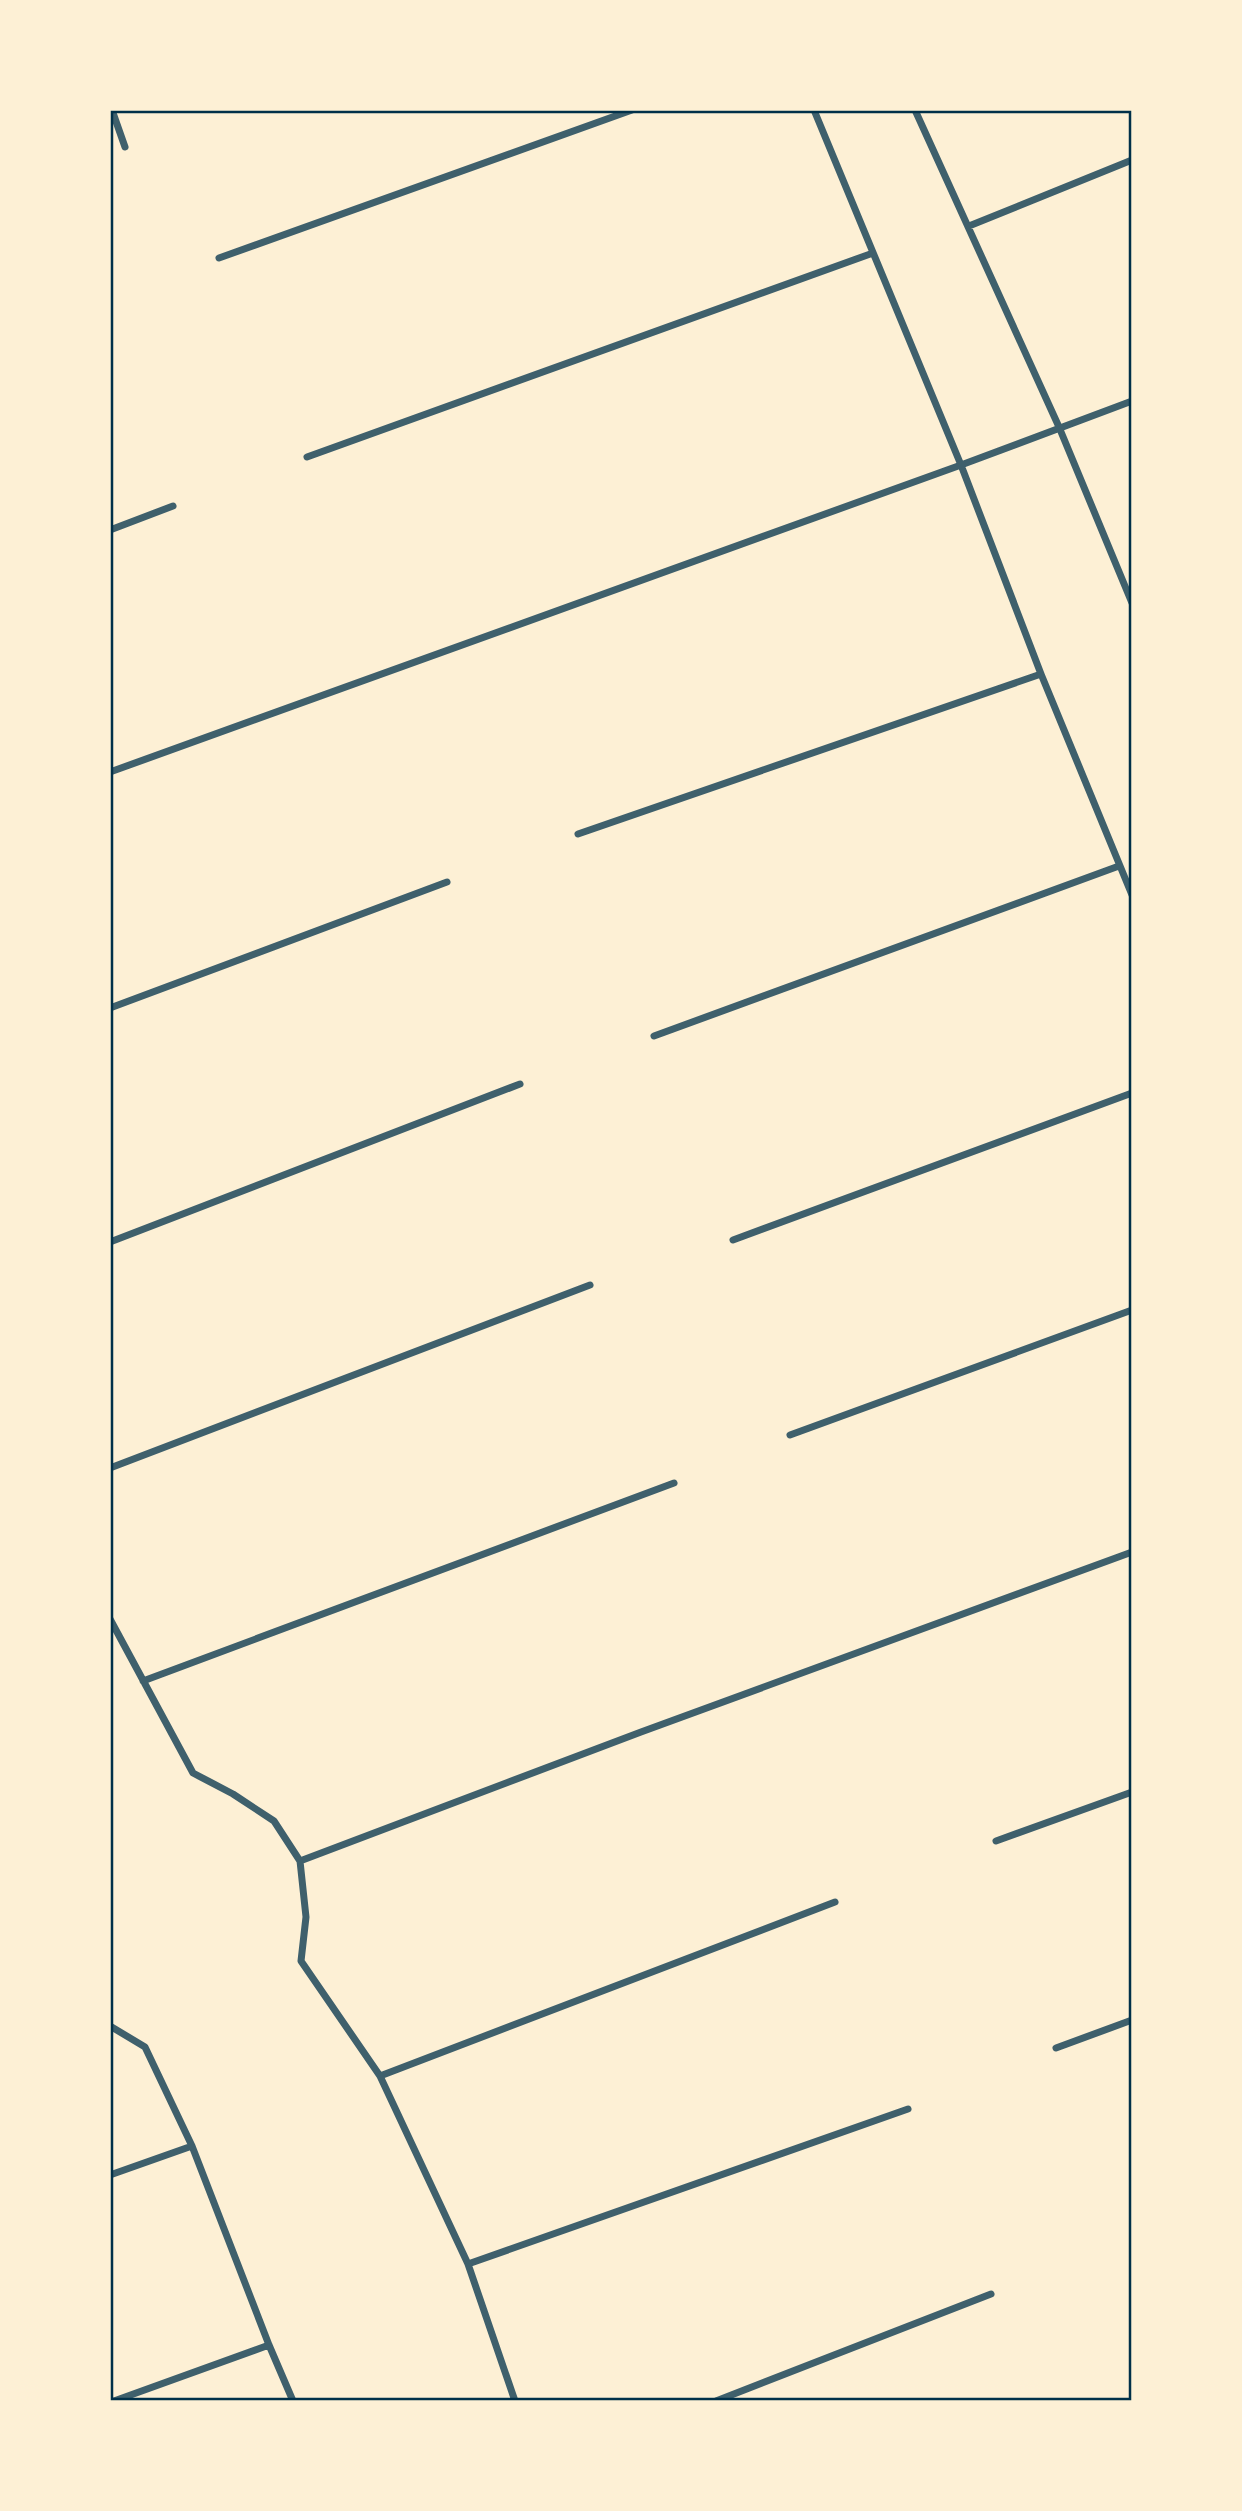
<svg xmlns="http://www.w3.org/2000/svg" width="1242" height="2511" viewBox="0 0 1242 2511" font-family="'Work Sans',sans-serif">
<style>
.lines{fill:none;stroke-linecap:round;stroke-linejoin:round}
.minor{stroke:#3f606c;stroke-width:7}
.neatline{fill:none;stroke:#003049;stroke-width:2.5}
</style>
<rect width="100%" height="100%" fill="#fdf0d5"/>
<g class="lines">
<path class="minor" d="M112 110 125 147
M814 110 961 465 1041 674 1132 895
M915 110 1059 427 1132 603
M969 226 1132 160
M219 258 632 110
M307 457 873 253
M110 530 173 506
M110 772 961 465 1132 401
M578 834 1041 674
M110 1008 447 882
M654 1036 1119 866
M733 1240 1132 1093
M110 1242 520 1084
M790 1435 1132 1310
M110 1468 590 1285
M110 1619 193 1773 233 1794 274 1821 300 1861 306 1917 301 1961 380 2076 468 2264 515 2401
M143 1681 674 1483
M996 1841 1132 1792
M300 1861 641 1732 1132 1552
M110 2026 145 2047 192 2146 269 2345 293 2401
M1056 2048 1132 2020
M380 2076 835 1902
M110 2175 192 2146
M468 2264 908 2109
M114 2401 269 2345
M716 2401 991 2294"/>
</g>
<rect width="1242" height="2511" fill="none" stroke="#fdf0d5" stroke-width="224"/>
<rect x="112" y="112" width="1018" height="2287" class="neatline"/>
</svg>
